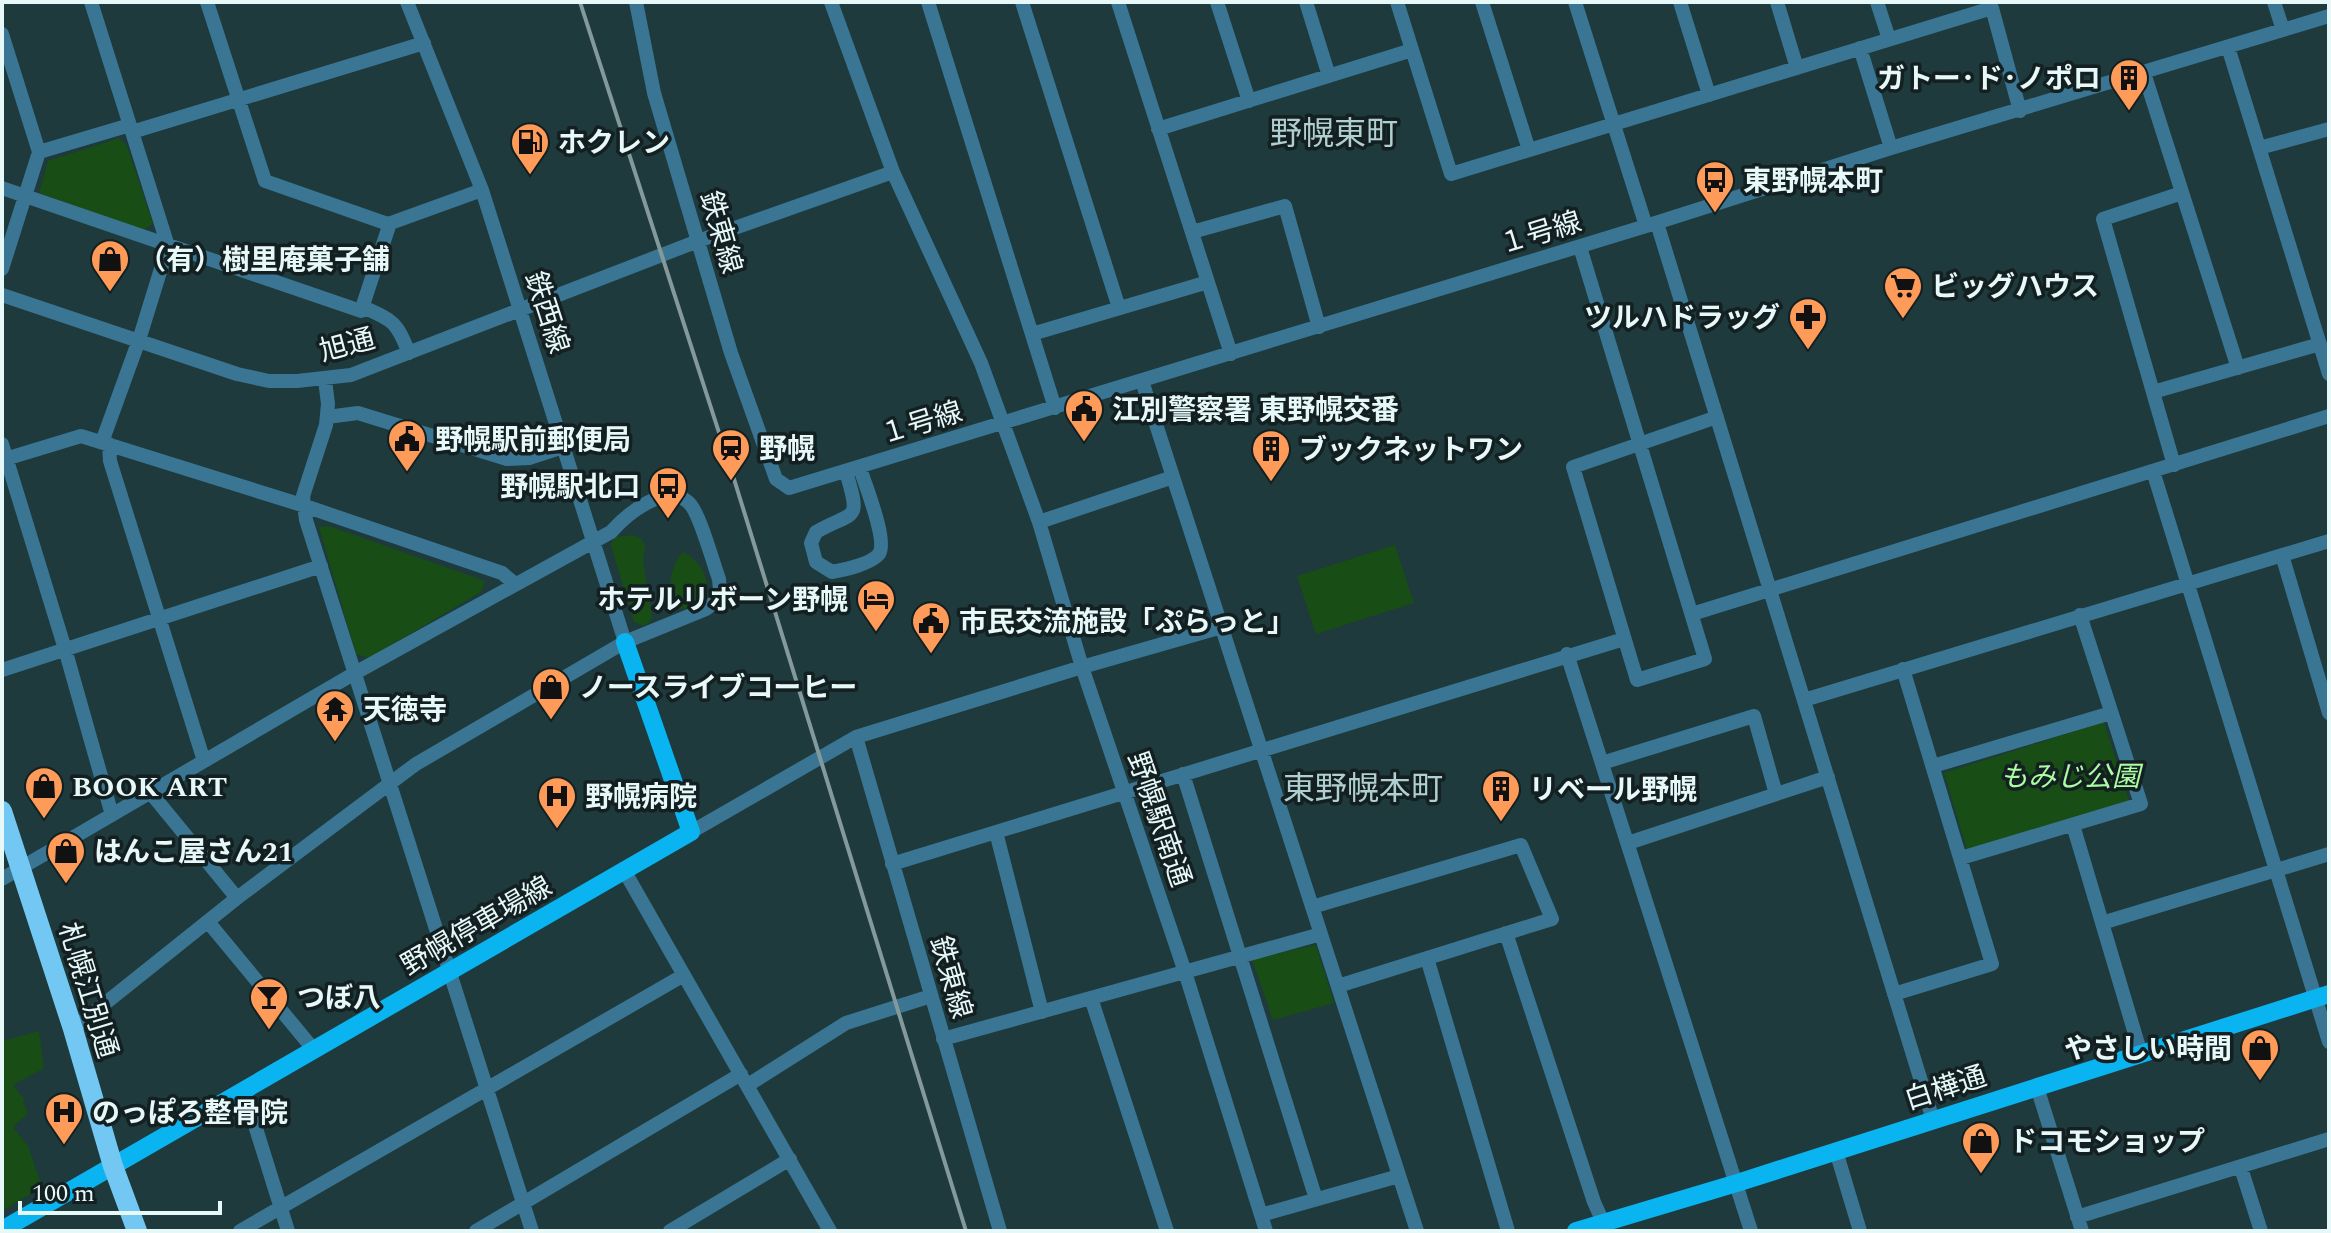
<svg xmlns="http://www.w3.org/2000/svg" width="2331" height="1233" viewBox="0 0 2331 1233" font-family="Spectral,'Noto Sans JP',serif">
<style>
.green{fill:#184d15}
.lines{fill:none;stroke-linecap:round;stroke-linejoin:round}
.minor{stroke:#3a7693;stroke-width:14}
.major{stroke:#09b4f0;stroke-width:18}
.highway{stroke:#72c8f2;stroke-width:20}
.rail{stroke:#83999b;stroke-width:4}
.labels{text-anchor:middle;stroke-width:7;stroke-linejoin:round;paint-order:stroke}
.poi-label{font-size:28px;font-weight:bold;fill:#e7f8f9;stroke:#131f20;text-anchor:start}
.street-label{font-size:28px;fill:#e7f8f9;stroke:#131f20}
.park-label{font-size:28px;font-style:italic;fill:#abfca3;stroke:#131f20}
.quarter-label{font-size:32px;fill:#afcfd1;stroke:#131f20}
</style>
<rect width="100%" height="100%" fill="#1e3a3c"/>
<path class="green" d="M119 138 127 146 153 224 143 230 39 193 48 161Z
M329 526 485 581 481 592 369 658 356 654 319 527Z
M633 535 641 538 645 546 643 561 652 617 650 622 643 626 634 622 611 546 614 537Z
M1395 545 1414 603 1316 634 1297 576Z
M683 552C711 565 721 610 678 609 665 596 670 564 683 552Z
M2104 722 2129 801 1967 850 1944 773Z
M1316 945 1334 1003 1273 1020 1252 959Z
M39 1031 44 1068 13 1085 25 1100 23 1102 28 1113 13 1127 28 1146 42 1187 2 1211V1041Z"/>
<g class="lines">
<path class="minor" d="M91 2 168 246 139 340 102 442
M207 2 265 181 388 224 482 190
M407 2 482 190 625 642
M636 2 654 93 731 353 776 479 789 488 1646 226 1891 148 2329 16
M831 2 893 172 981 363 1039 522 1082 667 1185 972 1266 1231
M928 2 1055 408
M1022 2 1119 308
M1118 2 1231 354
M1217 2 1249 101
M1306 2 1329 76
M1397 2 1451 174 1992 8 2020 111
M1482 2 1529 150
M1575 2 1646 226
M1680 2 1709 95
M1777 2 1797 68
M1877 2 1889 39
M2274 2 2283 30
M2 34 39 152 2 269
M2228 47 2329 374
M1860 48 1891 148
M2144 73 2238 368
M1158 129 1412 50
M132 132 424 43
M2259 148 2329 129
M39 152 130 125
M2 188 361 311 390 223
M1657 223 1933 1120
M1192 232 1285 206 1319 327
M1580 247 1705 659 1637 680 1573 467 1717 417
M2 295 237 374 269 381H297L351 375 698 241 893 172
M363 307C394 321 396 321 409 353
M1032 334 1208 282
M325 380 328 404 326 425 303 496 306 520 532 1231
M1142 381 1417 1231
M2153 392 2320 344
M327 417 358 413 507 459 529 458 563 447
M2 444 65 649 112 815
M109 444 110 461 204 761
M2 460 81 436 305 506 502 573 514 583
M2174 465 2103 219 2182 193
M2153 471 2329 1042
M846 472C862 524 854 510 816 532L811 543 816 562 832 572C844 570 871 564 879 554 888 540 865 485 860 468
M1039 522 1173 477
M2282 555 2329 713
M1692 614 2329 416
M1567 654 1751 1231
M2 670 321 566
M1804 700 2329 541
M856 737 1000 1231
M1602 763 1754 716 1776 794
M1933 766 2111 713
M1183 774 1316 1199
M150 792 237 898
M2073 825 2141 1054
M691 832 856 737 1082 667 1222 627
M996 832 1042 1012
M1628 843 1828 777
M1961 858 2141 804 2080 615
M892 864 1624 639
M625 872 830 1231
M2 879 355 673 611 532C626 515 665 482 688 502 699 510 713 563 719 579L720 590 717 600 706 609 625 642 416 764 237 898 73 1029
M1312 907 1521 845 1552 919 1338 986
M209 923 314 1050
M2102 923 2329 854
M1506 933 1594 1202 1607 1231
M1427 958 1508 1231
M1894 994 1992 964 1903 669
M1091 998 1167 1231
M943 1039 1321 934
M748 1085 846 1023 931 996
M2037 1087 2082 1231
M244 1090 288 1231
M1836 1151 1860 1231
M2241 1168 2261 1231
M1261 1215 1399 1176
M2077 1217 2329 1139
M240 1231 684 975
M476 1231 741 1074
M670 1231 790 1159"/>
<path class="major" d="M2 1230 691 832 625 642
M1576 1231 1737 1183 2329 994"/>
<path class="highway" d="M2 811 73 1029 113 1166 137 1231"/>
<path class="rail" d="M580 2 734 479 966 1231"/>
</g>
<defs>
<symbol id="building-pin" viewBox="-11 -11 22 30"><path d="M0 17L-7.5 6A9.5 9.5 0 1 1 7.5 6Z" fill="#fe9b59" stroke="#131f20"/><path d="M-4-6H4V6H1V3H-1V6H-4ZM-2.5-4.3h1.7v1.8h-1.7ZM.8-4.3h1.7v1.8H.8ZM-2.5-1h1.7V.8h-1.7ZM.8-1h1.7V.8H.8Z" fill="#111"/></symbol>
<symbol id="fuel-pin" viewBox="-11 -11 22 30"><path d="M0 17L-7.5 6A9.5 9.5 0 1 1 7.5 6Z" fill="#fe9b59" stroke="#131f20"/><path d="M-5.5-6h7V0h2V4h1.3V-2.5L3-4.5l.8-.8L6-3V5H2.5V1h-1V6h-7ZM-4.2-4.7v3.2H.2V-4.7Z" fill="#111"/></symbol>
<symbol id="bus-pin" viewBox="-11 -11 22 30"><path d="M0 17L-7.5 6A9.5 9.5 0 1 1 7.5 6Z" fill="#fe9b59" stroke="#131f20"/><path d="M-5-6H5V4H4V6H2V4H-2V6H-4V4H-5ZM-3.5-4V0h7V-4ZM-3.5 1.2v1.5H-2V1.2ZM2 1.2v1.5H3.5V1.2Z" fill="#111"/></symbol>
<symbol id="shop-pin" viewBox="-11 -11 22 30"><path d="M0 17L-7.5 6A9.5 9.5 0 1 1 7.5 6Z" fill="#fe9b59" stroke="#131f20"/><path d="M-5-2.5h2.3a2.7 3.5 0 0 1 5.4 0H5L5.5 6h-11ZM-1.5-2.5h3a1.5 2.3 0 0 0-3 0Z" fill="#111"/></symbol>
<symbol id="supermarket-pin" viewBox="-11 -11 22 30"><path d="M0 17L-7.5 6A9.5 9.5 0 1 1 7.5 6Z" fill="#fe9b59" stroke="#131f20"/><path d="M-6-5.5h2.5l.6 2H6L4.5 2H-2.5L-4.4-4H-6ZM-1.5 3.2a1.3 1.3 0 1 0 .1 0ZM3 3.2a1.3 1.3 0 1 0 .1 0Z" fill="#111"/></symbol>
<symbol id="pharmacy-pin" viewBox="-11 -11 22 30"><path d="M0 17L-7.5 6A9.5 9.5 0 1 1 7.5 6Z" fill="#fe9b59" stroke="#131f20"/><path d="M-2-6h4v4h4v4h-4v4h-4v-4h-4v-4h4Z" fill="#111"/></symbol>
<symbol id="civic-pin" viewBox="-11 -11 22 30"><path d="M0 17L-7.5 6A9.5 9.5 0 1 1 7.5 6Z" fill="#fe9b59" stroke="#131f20"/><path d="M-.6-6.5H3V-4.5H.6V-3L4-1V1h2V6H-6V1h2V-1L-.6-3ZM-1.2 2.5V6h2.4V2.5Z" fill="#111"/></symbol>
<symbol id="station-pin" viewBox="-11 -11 22 30"><path d="M0 17L-7.5 6A9.5 9.5 0 1 1 7.5 6Z" fill="#fe9b59" stroke="#131f20"/><path d="M-3-6H3Q5-6 5-4V2Q5 4 3 4L4.5 6H3L1.5 4h-3L-3 6H-4.5L-3 4Q-5 4-5 2V-4Q-5-6-3-6ZM-3.5-4v3h7v-3ZM-3.5 1v1.5H-2V1ZM2 1v1.5H3.5V1Z" fill="#111"/></symbol>
<symbol id="hotel-pin" viewBox="-11 -11 22 30"><path d="M0 17L-7.5 6A9.5 9.5 0 1 1 7.5 6Z" fill="#fe9b59" stroke="#131f20"/><path d="M-6-4.5h1.5V1H6V5H4.5V3h-9V5H-6ZM-4 0a1.8 1.8 0 1 1 3.6 0ZM.5 0V-2.5h3Q6-2.5 6 0Z" fill="#111"/></symbol>
<symbol id="temple-pin" viewBox="-11 -11 22 30"><path d="M0 17L-7.5 6A9.5 9.5 0 1 1 7.5 6Z" fill="#fe9b59" stroke="#131f20"/><path d="M0-6L5-2H3V0L6.5 2.5H4V6H1.5V3h-3V6H-4V2.5H-6.5L-3 0V-2H-5Z" fill="#111"/></symbol>
<symbol id="hospital-pin" viewBox="-11 -11 22 30"><path d="M0 17L-7.5 6A9.5 9.5 0 1 1 7.5 6Z" fill="#fe9b59" stroke="#131f20"/><path d="M-5-5h3v3.5h4V-5h3V5h-3V1.5h-4V5h-3Z" fill="#111"/></symbol>
<symbol id="bar-pin" viewBox="-11 -11 22 30"><path d="M0 17L-7.5 6A9.5 9.5 0 1 1 7.5 6Z" fill="#fe9b59" stroke="#131f20"/><path d="M-6-5H6L.8 .8V4.5H3.5V6h-7V4.5H-.8V.8Z" fill="#111"/></symbol>
</defs>
<g fill-rule="evenodd">
<use href="#building-pin" x="2107" y="56" width="44" height="60"/>
<use href="#fuel-pin" x="508" y="120" width="44" height="60"/>
<use href="#bus-pin" x="1693" y="158" width="44" height="60"/>
<use href="#shop-pin" x="88" y="237" width="44" height="60"/>
<use href="#supermarket-pin" x="1881" y="264" width="44" height="60"/>
<use href="#pharmacy-pin" x="1786" y="295" width="44" height="60"/>
<use href="#civic-pin" x="1062" y="387" width="44" height="60"/>
<use href="#civic-pin" x="385" y="417" width="44" height="60"/>
<use href="#station-pin" x="709" y="426" width="44" height="60"/>
<use href="#building-pin" x="1249" y="427" width="44" height="60"/>
<use href="#bus-pin" x="646" y="464" width="44" height="60"/>
<use href="#hotel-pin" x="854" y="577" width="44" height="60"/>
<use href="#civic-pin" x="909" y="599" width="44" height="60"/>
<use href="#shop-pin" x="529" y="665" width="44" height="60"/>
<use href="#temple-pin" x="313" y="687" width="44" height="60"/>
<use href="#shop-pin" x="22" y="764" width="44" height="60"/>
<use href="#building-pin" x="1479" y="767" width="44" height="60"/>
<use href="#hospital-pin" x="535" y="774" width="44" height="60"/>
<use href="#shop-pin" x="44" y="829" width="44" height="60"/>
<use href="#bar-pin" x="247" y="975" width="44" height="60"/>
<use href="#shop-pin" x="2238" y="1026" width="44" height="60"/>
<use href="#hospital-pin" x="42" y="1090" width="44" height="60"/>
<use href="#shop-pin" x="1959" y="1119" width="44" height="60"/>
</g>
<g class="labels">
<g class="poi-label">
<text x="2101" y="88" text-anchor="end">ガトー･ド･ノポロ</text>
<text x="558" y="152">ホクレン</text>
<text x="1743" y="190">東野幌本町</text>
<text x="138" y="269">（有）樹里庵菓子舗</text>
<text x="1931" y="296">ビッグハウス</text>
<text x="1780" y="327" text-anchor="end">ツルハドラッグ</text>
<text x="1112" y="419">江別警察署 東野幌交番</text>
<text x="435" y="449">野幌駅前郵便局</text>
<text x="759" y="458">野幌</text>
<text x="1299" y="459">ブックネットワン</text>
<text x="640" y="496" text-anchor="end">野幌駅北口</text>
<text x="848" y="609" text-anchor="end">ホテルリボーン野幌</text>
<text x="959" y="631">市民交流施設「ぷらっと」</text>
<text x="579" y="697">ノースライブコーヒー</text>
<text x="363" y="719">天徳寺</text>
<text x="72" y="796">BOOK ART</text>
<text x="1529" y="799">リベール野幌</text>
<text x="585" y="806">野幌病院</text>
<text x="94" y="861">はんこ屋さん21</text>
<text x="297" y="1007">つぼ八</text>
<text x="2232" y="1058" text-anchor="end">やさしい時間</text>
<text x="92" y="1122">のっぽろ整骨院</text>
<text x="2009" y="1151">ドコモショップ</text>
</g>
<g class="street-label">
<text transform="translate(722 232) rotate(74)" y="10">鉄東線</text>
<text transform="translate(1540 232) rotate(-17)" y="10">１号線</text>
<text transform="translate(548 312) rotate(72)" y="10">鉄西線</text>
<text transform="translate(347 344) rotate(-15)" y="10">旭通</text>
<text transform="translate(921 422) rotate(-17)" y="10">１号線</text>
<text transform="translate(1160 819) rotate(71)" y="10">野幌駅南通</text>
<text transform="translate(476 925) rotate(-30)" y="10">野幌停車場線</text>
<text transform="translate(952 977) rotate(74)" y="10">鉄東線</text>
<text transform="translate(89 990) rotate(73)" y="10">札幌江別通</text>
<text transform="translate(1945 1087) rotate(-18)" y="10">白樺通</text>
</g>
<g class="park-label">
<text x="2070" y="786">もみじ公園</text>
</g>
<g class="quarter-label">
<text x="1334" y="144">野幌東町</text>
<text x="1363" y="799">東野幌本町</text>
</g>
</g>
<rect width="2331" height="1233" fill="none" stroke="#e7f8f9" stroke-width="8"/>
<path d="M20 1201v12h200v-12" fill="none" stroke="#e7f8f9" stroke-width="4"/>
<text x="32" y="1201" font-size="24" fill="#e7f8f9" stroke="#131f20" stroke-width="6" paint-order="stroke">100 m</text>
</svg>
